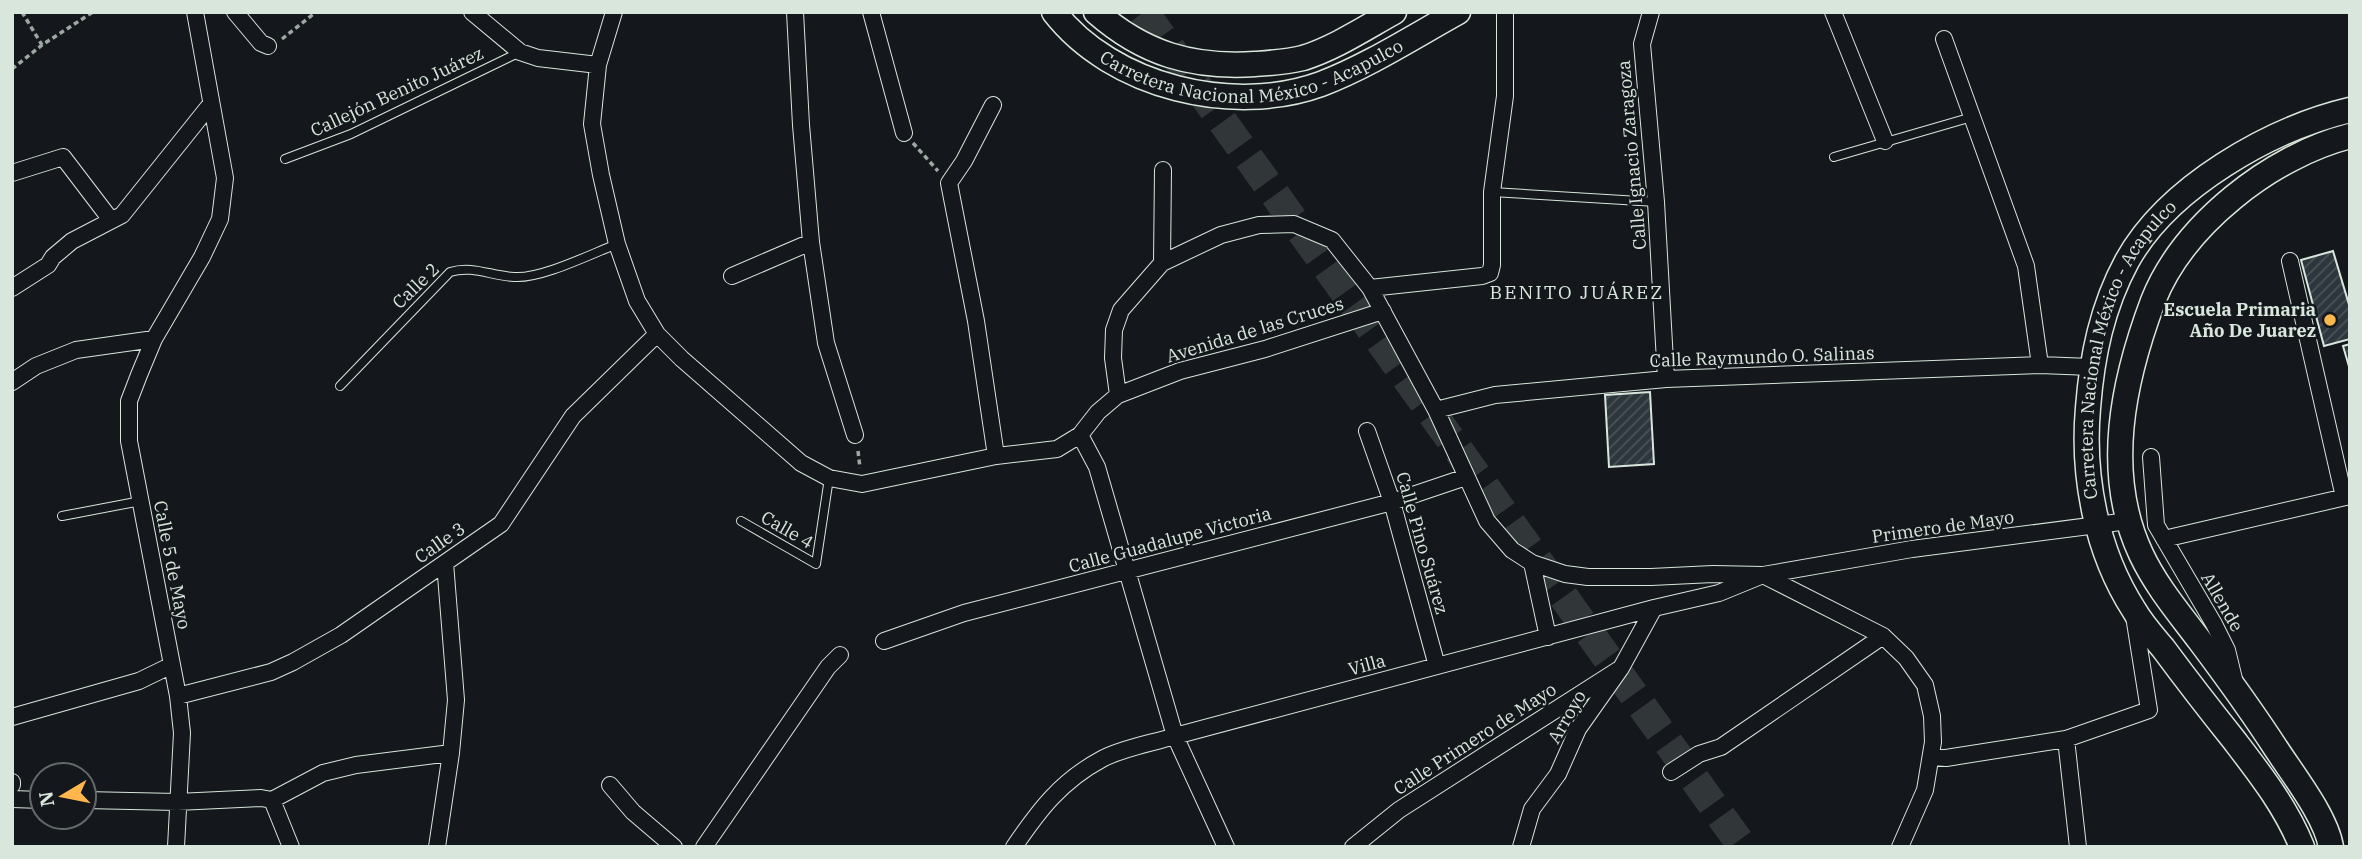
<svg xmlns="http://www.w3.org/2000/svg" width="2362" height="859" viewBox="0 0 2362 859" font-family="'IBM Plex Serif',serif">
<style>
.building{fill:url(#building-hatch);stroke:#d8e6dc;stroke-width:2}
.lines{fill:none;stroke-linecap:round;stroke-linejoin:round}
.motorway-tunnel{stroke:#313739;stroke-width:30;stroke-dasharray:30 15;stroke-linecap:butt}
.service-casing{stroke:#d8e6dc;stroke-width:10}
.minor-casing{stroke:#d8e6dc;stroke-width:18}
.primary-casing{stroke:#d8e6dc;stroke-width:27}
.path{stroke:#9da8a2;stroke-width:3.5;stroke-dasharray:5 3.5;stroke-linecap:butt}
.service{stroke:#14181c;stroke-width:8}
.minor{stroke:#14181c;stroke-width:16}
.primary{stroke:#14181c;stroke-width:24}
.poi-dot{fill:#ffb74d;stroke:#14181c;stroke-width:2.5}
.labels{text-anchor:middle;stroke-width:5;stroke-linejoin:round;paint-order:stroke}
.street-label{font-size:18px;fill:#d8e6dc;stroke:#14181c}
.poi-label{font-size:18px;font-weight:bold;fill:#d8e6dc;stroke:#14181c;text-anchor:end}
.neighbourhood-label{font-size:19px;letter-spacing:2px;fill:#d8e6dc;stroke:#14181c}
</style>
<defs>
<pattern id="building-hatch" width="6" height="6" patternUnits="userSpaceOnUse" patternTransform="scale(1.75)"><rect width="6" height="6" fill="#2c363c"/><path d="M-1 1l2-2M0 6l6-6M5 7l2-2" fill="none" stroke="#4a5358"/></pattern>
</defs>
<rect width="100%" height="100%" fill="#14181c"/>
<path class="building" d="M2333 251 2350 308V339L2324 346 2301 260Z
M2350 344V370L2343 346Z
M1650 392 1654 464 1609 467 1605 395Z"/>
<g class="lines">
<path class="motorway-tunnel" d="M1144 12 1743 847"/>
<defs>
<path id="service" d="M1834 157 1972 117
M285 159 351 134 520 52
M1492 192 1656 202
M340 386 450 272C473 265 491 276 514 277 541 279 591 254 617 244
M62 516 141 501
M741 521 816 564 829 478"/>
<path id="minor" d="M235 12 261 43 268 46
M472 12 520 52 538 58 598 65
M614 12 598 65 592 124 601 175 617 244 637 301 657 334 682 359 801 463 829 478 862 484 996 456 1057 449 1080 435 1098 412 1118 395 1180 371 1265 349 1383 311
M795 12 801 125 811 242 826 343 855 435
M871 12 904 133
M1651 12 1642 44 1656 202 1666 379
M1833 12 1885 141
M1944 39 2026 266 2040 365
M993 105 964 161 949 183 976 321 996 456
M12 173 63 157 111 220
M2290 261 2344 497
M1162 263 1163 170
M732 276 811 242
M12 288 48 265 53 257 72 241 122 215 210 105
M1370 288 1482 276 1490 273 1492 265V192L1505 96V12
M12 382 36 366 76 350 154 339
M1118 395 1113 358 1114 330 1121 310 1162 263 1221 235 1259 225 1294 224 1332 240 1370 288 1436 410 1487 521 1512 550 1532 563 1565 574 1588 577H1651L1713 574 1763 575 1883 636 1906 658 1925 685 1932 716 1933 742 1925 790 1900 847
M1436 410 1495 395 1666 379 2040 365 2091 367
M1367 431 1392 502 1437 666
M1080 435 1097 467 1175 736 1226 847
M2151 457 2156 525 2214 624 2227 650 2234 679
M2164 539 2350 496
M1532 563 1548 637
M884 641 964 613 1392 502 1466 477
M178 696 271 672 293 662 341 635 501 524 573 416 657 334
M12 717 139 681 172 665
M2066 739 2078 847
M1931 757 1946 758 2066 739 2149 710 2134 616
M1671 772 1699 754 1721 747 1883 636
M12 782V785
M610 785 633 812 674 847
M12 799 42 800
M84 800 177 802 261 798 272 800 323 773 356 765 451 753
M272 800 291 847
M176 847 182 733 178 696 129 441V401L139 375 154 339 202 257 220 219 225 178 195 12
M437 847 451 753 456 700 445 563
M704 847 828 667 840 655
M1014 847C1039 810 1061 781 1102 759 1122 748 1153 743 1175 736L1654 608 1719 593 1763 575 1912 549 2128 521
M1353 847 1399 810 1621 668
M1521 847 1532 809 1558 774 1578 729 1621 668 1654 608"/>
<g id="primary">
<path id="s1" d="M1054 12C1112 87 1233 116 1321 84 1368 66 1413 37 1458 12"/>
<path d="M1096 12C1144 54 1192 68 1255 64 1270 63 1287 62 1303 58 1335 48 1365 28 1394 12"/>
<path id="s2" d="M2302 847C2286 807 2260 774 2234 740 2210 710 2186 679 2163 648 2153 636 2142 624 2134 610 2096 551 2082 476 2088 408 2092 356 2102 307 2127 261 2168 187 2270 129 2350 110"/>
<path d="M2331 847C2326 817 2294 776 2277 750 2253 713 2227 677 2200 641 2179 613 2156 586 2141 554 2103 473 2123 381 2153 301 2183 225 2271 156 2350 136"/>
</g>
</defs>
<use href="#service" class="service-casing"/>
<use href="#minor" class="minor-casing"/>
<use href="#primary" class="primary-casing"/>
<path class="path" d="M22 12 42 45
M282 39 316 12
M12 69 42 45 93 12
M913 143 938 171
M858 451 860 468"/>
<use href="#service" class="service"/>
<use href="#minor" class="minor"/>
<use href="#primary" class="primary"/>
</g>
<circle class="poi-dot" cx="2330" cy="320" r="7"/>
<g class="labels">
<g class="street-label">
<text dy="6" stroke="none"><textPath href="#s1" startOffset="224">Carretera Nacional México - Acapulco</textPath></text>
<text transform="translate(397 92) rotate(-25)" y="6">Callejón Benito Juárez</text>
<text transform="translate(1632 155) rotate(-95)" y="6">Calle Ignacio Zaragoza</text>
<text transform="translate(416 286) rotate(-44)" y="6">Calle 2</text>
<text transform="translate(1255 330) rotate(-17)" y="6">Avenida de las Cruces</text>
<text dy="6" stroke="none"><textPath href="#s2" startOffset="570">Carretera Nacional México - Acapulco</textPath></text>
<text transform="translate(1762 357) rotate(-2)" y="6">Calle Raymundo O. Salinas</text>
<text transform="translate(1943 527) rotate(-8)" y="6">Primero de Mayo</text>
<text transform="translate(787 530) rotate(30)" y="6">Calle 4</text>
<text transform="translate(1170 540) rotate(-15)" y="6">Calle Guadalupe Victoria</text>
<text transform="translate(440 543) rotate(-35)" y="6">Calle 3</text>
<text transform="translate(1422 543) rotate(74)" y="6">Calle Pino Suárez</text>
<text transform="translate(172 565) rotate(79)" y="6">Calle 5 de Mayo</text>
<text transform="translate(2222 602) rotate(60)" y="6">Allende</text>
<text transform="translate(1367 665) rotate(-15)" y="6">Villa</text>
<text transform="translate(1567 717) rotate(-60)" y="6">Arroyo</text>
<text transform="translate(1475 739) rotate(-33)" y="6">Calle Primero de Mayo</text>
</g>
<g class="poi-label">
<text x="2316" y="316">Escuela Primaria<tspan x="2316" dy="21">Año De Juarez</tspan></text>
</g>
<g class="neighbourhood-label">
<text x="1577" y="299">BENITO JUÁREZ</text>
</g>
</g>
<rect width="2362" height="859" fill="none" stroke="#d8e6dc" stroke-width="28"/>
<g transform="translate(63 796) rotate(260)"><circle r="33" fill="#14181c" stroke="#626a69" stroke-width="2"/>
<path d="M0-5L12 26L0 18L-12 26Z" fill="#ffb74d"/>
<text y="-10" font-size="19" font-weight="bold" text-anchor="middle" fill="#d8e6dc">N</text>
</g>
</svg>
